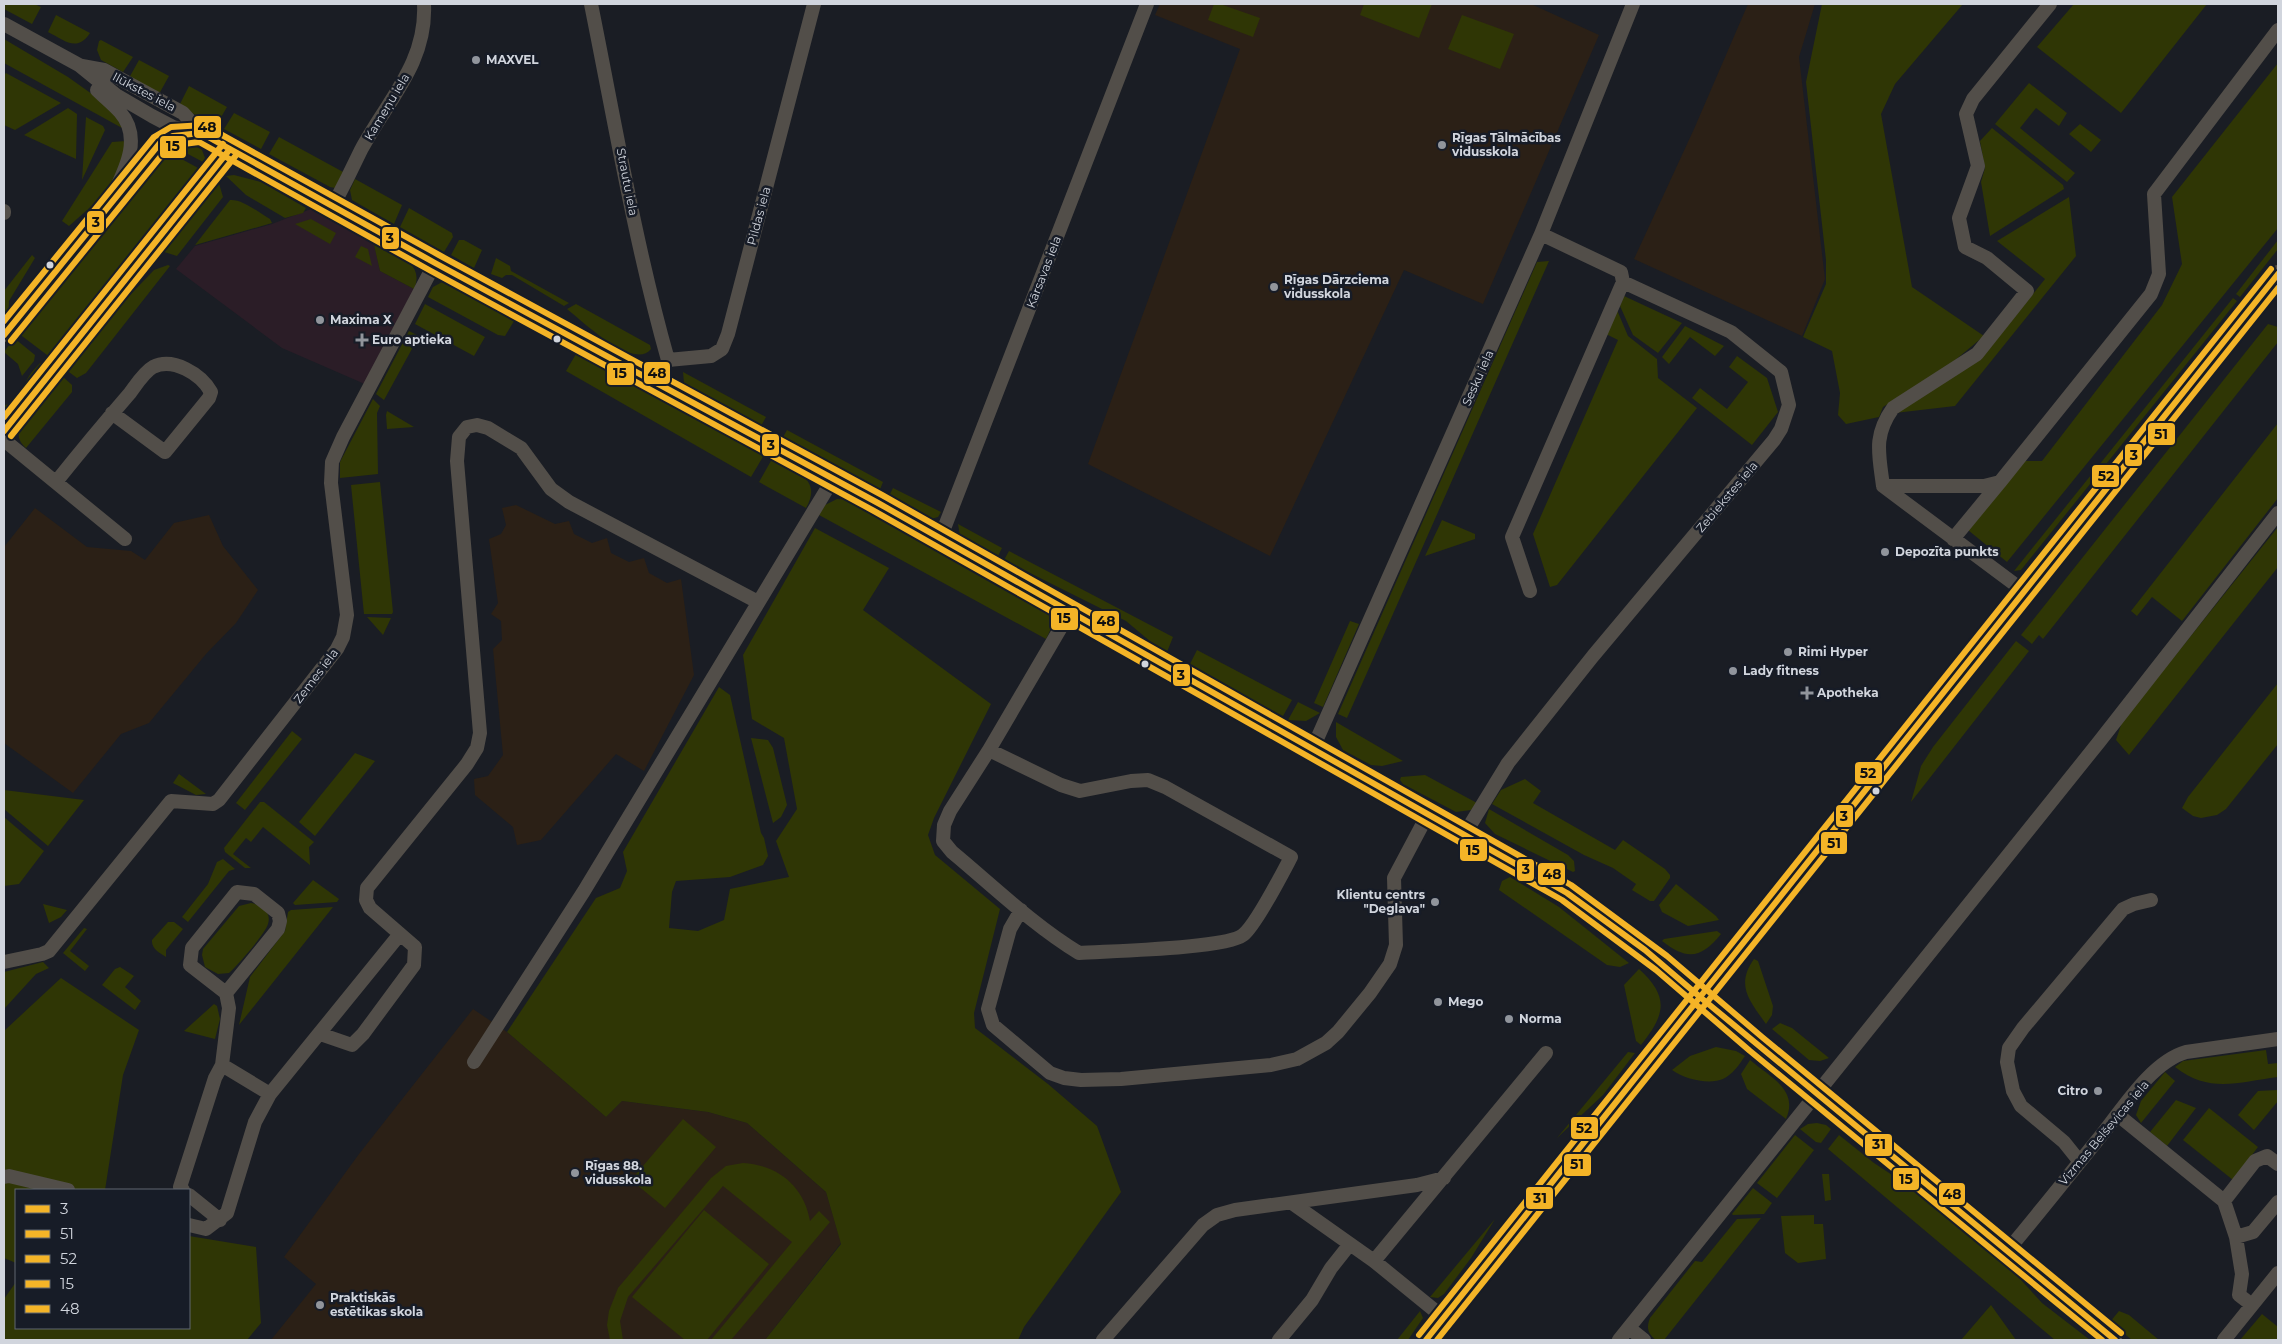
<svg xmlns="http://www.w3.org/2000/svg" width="2282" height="1344" viewBox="0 0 2282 1344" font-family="Montserrat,sans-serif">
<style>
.commercial{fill:#2b1d27}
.education{fill:#2b2016}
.green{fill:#2f3605}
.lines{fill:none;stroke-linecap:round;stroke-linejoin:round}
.minor{stroke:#524e49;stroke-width:14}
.major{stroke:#554d43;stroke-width:18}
.bus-1-casing{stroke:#171c27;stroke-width:10}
.bus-2-casing{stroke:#171c27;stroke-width:10}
.bus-3-casing{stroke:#171c27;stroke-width:10}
.bus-4-casing{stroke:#171c27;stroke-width:10}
.bus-5-casing{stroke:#171c27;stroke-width:10}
.bus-6-casing{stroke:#171c27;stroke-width:10}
.bus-1{stroke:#f4b427;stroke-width:6}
.bus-2{stroke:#f4b427;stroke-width:6}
.bus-3{stroke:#f4b427;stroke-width:6}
.bus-4{stroke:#f4b427;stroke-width:6}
.bus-5{stroke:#f4b427;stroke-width:6}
.bus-6{stroke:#f4b427;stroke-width:6}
.poi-dot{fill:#91959c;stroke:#171c27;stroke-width:2}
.bus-dot{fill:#d1d5dd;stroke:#171c27;stroke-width:2}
.labels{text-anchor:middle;stroke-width:5;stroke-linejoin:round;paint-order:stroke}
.poi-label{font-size:12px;font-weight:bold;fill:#d1d5dd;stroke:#171c27;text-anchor:start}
.street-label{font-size:12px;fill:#d1d5dd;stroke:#171c27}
.line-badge{stroke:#171c27;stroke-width:2}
.pale-badge-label{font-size:14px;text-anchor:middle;font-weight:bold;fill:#111}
</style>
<rect width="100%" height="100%" fill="#1a1d24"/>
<path class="commercial" d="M311 209 374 243 380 271 414 289 375 362 367 385 282 348 176 269 195 246 272 224Z"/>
<path class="education" d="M1160 4H1531L1599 35 1483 304 1404 270 1270 556 1088 464 1240 49 1155 15Z
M1748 4H1815L1799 57 1825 279 1802 336 1634 259 1694 129Z
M516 505 555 524 569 521 574 534 592 543 607 538 611 553 629 562 644 558 649 573 667 583 681 579 694 675 644 771 616 754 541 840 517 845 513 827 475 795 474 779 488 776 503 755 493 649 502 640 501 621 491 614 498 603 489 539 501 534 506 525 502 508Z
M35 508 87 547 131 551 145 560 174 523 209 515 223 546 258 590 236 623 206 654 149 723 121 734 73 793 4 743V547Z
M473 1009 507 1032 606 1117 622 1101 708 1112 747 1123 826 1192 841 1243 765 1340H271L316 1284 284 1257 359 1154Z"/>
<path class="green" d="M4 4H34L41 7 32 24 4 9Z
M1214 4H1220L1260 18 1253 37 1208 20Z
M1364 4H1432L1419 38 1360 15Z
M1822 4H1963L1895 84 1881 114 1912 287 1984 336 1948 366 1883 407 1879 417 1846 424 1838 415 1840 393 1832 351 1803 337 1826 284V260L1806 82Z
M2074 4H2207L2121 113 2037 47Z
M56 15 90 33C77 53 64 40 48 32Z
M1462 15 1514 34 1500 69 1448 49Z
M4 39 68 77 113 109 122 128 4 63Z
M101 40 133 57 123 72 101 60 97 50 99 41Z
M139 60 169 76 159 94 129 78Z
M2278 63V228L2007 562 1968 530 2025 461H2042L2162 305 2182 264 2172 197Z
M6 73 61 103 15 130 4 125V75Z
M2029 83 2067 113 2059 126 2036 108 2020 128 2075 173 2067 182 1995 124Z
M189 86 227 107 216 126 179 106Z
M68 108 77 114 76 159 24 135Z
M234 113 270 132 261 149 224 129Z
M86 117 103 126 105 130 82 180Z
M2080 124 2101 140 2091 152 2069 134Z
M1992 128 2063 185 2064 189 1990 236 1981 182 1985 168 1980 141Z
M279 137 345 173 335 188 330 187 269 154Z
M126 141C128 177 93 205 69 226L62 221 112 142Z
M183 142 192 144 202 150 205 158 203 162 171 145Z
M163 149 200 169 51 358 18 333Z
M234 175 261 182 306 208 303 213 285 218 246 195 226 176Z
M355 179 402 205 394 224 352 200 350 190Z
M218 180 223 197 177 256 161 251V247L207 188Z
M2069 197 2076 256 1955 406 1895 413 1985 354 2045 279 1997 241Z
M230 200C243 199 259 213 270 219L272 223 195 245Z
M409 208 452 233 453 237 444 252 400 227Z
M311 219 336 233 330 244 295 224Z
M459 240H464L482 250 474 268 451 255Z
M2278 240V249L2240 297 2236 294Z
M374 245C393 254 426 261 414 289L380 271Z
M361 246 368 249 372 266 355 257Z
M32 255 35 258 9 301 8 321 4 318V291Z
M496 258 510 266 511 271 569 303 564 306 512 275H506L502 278 491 274Z
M1549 261 1347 718 1338 714 1537 262Z
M168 265 170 266 86 373 77 378 65 369 89 338 154 270Z
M446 280 514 321 505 336 498 335 428 297 433 287Z
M1624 296 1682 323 1658 353 1633 335 1620 306Z
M2233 298 2237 301 2021 570 2014 571Z
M425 304 485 337 474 356 415 324Z
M576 304 650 345 651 349C634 371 582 321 567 309Z
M1617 310 1628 336 1657 359 1658 378 1697 408 1557 585 1550 587 1533 534 1618 340 1606 334Z
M2268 324 2278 327V342L2043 639 2039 635 2032 644 2021 635Z
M1685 326 1724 346 1715 356 1690 337 1669 364 1662 357Z
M409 331 419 336 384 400 376 394Z
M14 338 35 355 34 361 22 376 18 364 4 352Z
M576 354 618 372 764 455 751 477 566 371Z
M1737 356 1767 378 1778 412 1752 445 1692 398 1700 388 1727 409 1748 382 1729 367Z
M40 363 47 364 4 418V406C26 396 19 393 29 376 32 372 36 367 40 363Z
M683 372 766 417 761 426 690 388 684 383Z
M61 375 72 385V392L26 448C17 440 17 433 22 422Z
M373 399 380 406 377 413 378 474 340 478V462Z
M387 411 414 427 387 429 386 415Z
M2278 423V498L2182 621 2152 597 2137 616 2131 611Z
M787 430 883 482 879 492 782 439Z
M772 459C795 472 823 478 806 508L759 482Z
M380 482 393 612 392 614H364L351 485Z
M893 488 941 512 938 517 931 519 889 496Z
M837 499 850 500 1046 611C1056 620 1051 629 1046 639L819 515 825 505Z
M1442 520 1475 534V539L1425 556Z
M958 524 1002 548 998 556 960 536Z
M2278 527V567L2129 755 2116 740 2122 722Z
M815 528 889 568 863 610 991 704 934 818 928 835 935 855 1000 909 974 1013 975 1028 1048 1084 1097 1126 1121 1192 1024 1327 1018 1340H765L841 1244 826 1192 747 1123 708 1112 622 1101 606 1117 507 1032 596 898 620 888 627 871 623 852 719 687 730 695 761 833 764 838 768 856 763 865 730 877 676 881 672 892 669 928 698 931 724 920 730 889 789 877 776 841 797 809 784 738 752 719 743 655Z
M1009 551 1173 637 1167 652 1157 647 1126 621 1004 560Z
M367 617 391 618 383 635Z
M1350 621 1359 624 1323 707 1314 703Z
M2016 641 2029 651 1911 802 1921 766 1933 747Z
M1197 650 1292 700 1283 716 1189 666Z
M2278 683V744L2226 809 2217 815 2201 818 2193 816 2182 808 2188 797Z
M1298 702 1320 713 1306 721 1288 720Z
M1336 722 1403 761 1382 766 1371 765 1343 750 1336 737Z
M292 731 302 739 245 810 236 803Z
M751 738 768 740 773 748 787 805 781 817 773 823Z
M355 753 375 761 315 836 299 822Z
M179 774 206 794 196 795 173 783Z
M1425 775 1477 803 1471 810 1456 812 1403 784 1400 780 1401 777Z
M1525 779 1541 791 1533 803 1615 850 1623 840 1665 869 1670 875V878L1654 901H1650L1632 890 1636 884 1613 868 1584 855 1492 804 1501 790Z
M4 790 84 800 48 846 4 809Z
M260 802H264L314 842 309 847 310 865 263 827 251 842 246 838 233 854 251 868H245L225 852 224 848Z
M1489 809 1568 855 1574 861 1575 871 1573 872 1495 834 1485 823Z
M4 817 44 851 19 884 4 886Z
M223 859 235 869 229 871 188 922 182 917 208 884 217 862Z
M1510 877 1559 907 1629 963 1620 967 1607 965 1499 890 1502 881Z
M313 880 339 899 337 902 295 905 293 903Z
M1676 884 1716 916 1719 920 1688 926 1662 912 1659 905Z
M251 903C261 905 272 912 268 924 265 934 237 966 229 973L218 974 205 967 202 955 203 949 239 906Z
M43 904 67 910 61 917 49 923Z
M333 907 239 1025 250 977 285 931 288 912 291 910Z
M168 922H174L183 929 166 950V957C160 953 151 949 152 940Z
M84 928 87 929 70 951 89 966 85 971 63 953Z
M1717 931 1721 934C1702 958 1687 961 1662 941L1664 939Z
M1754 959 1758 961 1773 1006 1772 1015 1766 1024C1750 1001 1735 986 1754 959Z
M43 962 49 968 36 974 4 1009V972Z
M120 967 134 976 125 987 141 1001 135 1010 102 985 115 969Z
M1639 969C1670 997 1665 1015 1641 1045L1636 1041 1624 985Z
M61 978 139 1030 123 1075 105 1190H16V1263L4 1258V1031Z
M214 1004 217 1006 220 1019 215 1039 184 1031Z
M1780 1023 1792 1028 1829 1058 1820 1061 1809 1060 1772 1029Z
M1716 1047 1736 1051 1745 1056C1739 1065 1733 1074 1723 1079 1709 1085 1684 1079 1672 1070L1690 1056Z
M2266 1050 2268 1064 2278 1063V1077C2238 1082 2210 1094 2175 1067L2183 1061Z
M1628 1052 1635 1053 1603 1095 1557 1138Z
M1750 1060C1770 1077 1799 1090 1786 1119L1747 1089 1741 1074Z
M2165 1072 2175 1081 2141 1123 2136 1115 2141 1101Z
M2278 1090V1101L2254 1130 2238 1115 2258 1091Z
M2176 1100 2196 1108 2167 1146 2150 1132Z
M2209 1108 2258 1147 2233 1180 2183 1140Z
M683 1119 716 1147 665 1208 631 1180Z
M1817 1123 1826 1125 1831 1129 1821 1143 1816 1142 1800 1129 1808 1124Z
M1795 1135 1814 1150 1777 1198 1757 1183Z
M1839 1135 1874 1163 1939 1206 2013 1271 2042 1303 2090 1340H2055L1828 1149Z
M743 1163C778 1165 804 1186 810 1221L819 1211 830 1222 731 1340H711L792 1242 723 1186 628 1297 620 1321 623 1340H610L607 1325 609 1311 618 1288 711 1178 726 1166Z
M1822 1174H1829L1831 1200 1825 1201Z
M1753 1188 1772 1203 1764 1214 1733 1215 1732 1214Z
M704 1210 769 1264 707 1340H685L632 1297Z
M1814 1215V1224H1823L1826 1259 1798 1263 1785 1253 1781 1216Z
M1761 1218 1664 1340H1656C1648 1334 1646 1328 1650 1318L1695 1261 1702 1262 1737 1219Z
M1495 1219 1471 1258 1444 1294 1438 1298 1430 1297Z
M189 1236 256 1247 261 1323 247 1340H4V1299L16 1282V1328H189Z
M1991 1305 2016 1340H1961Z
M1420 1311 1423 1318 1408 1340H1397Z
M2119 1311 2129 1315 2159 1340H2132L2110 1322Z
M2262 1314 2278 1327V1340H2240Z"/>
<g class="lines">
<path class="minor" d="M591 4C615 123 635 243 668 360
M4 24 79 65 116 95 152 116 173 127 201 133 435 263 878 503 1567 893 1661 963 1756 1044 2115 1340
M82 66 104 70 183 113 201 133
M97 90C104 97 113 104 120 112 142 137 126 168 114 193
M333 206C343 187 352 169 361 150 387 101 427 63 424 4
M4 211V213
M4 335 160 143 173 136 190 134
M668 360 711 356 722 349 728 334 814 4
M656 382 668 360
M4 431 230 149
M4 440 125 539
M56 482C80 452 105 422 130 393 136 385 144 372 153 367 173 357 201 374 211 392L209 398 165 452 112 413
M1883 486H1984L2000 482 2151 294 2159 274 2154 194 2278 30
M940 539 1147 4
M1953 539 2000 482
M1530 591 1512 537 1623 282
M2025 592 1883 486C1879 454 1873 436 1893 408L1977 354 2027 291 1987 258 1965 247 1959 218 1978 166 1966 114 1973 99 2050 4
M1313 748 1541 234 1633 4
M989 750 1061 785 1080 791 1131 781 1148 780 1165 787 1291 857C1282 874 1256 925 1243 935 1225 949 1108 951 1079 953 1033 925 993 886 952 852L943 841 944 825 950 811 989 750 1070 612
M1464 835 1508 763 1593 656 1774 440 1781 429 1789 405 1781 372 1731 332 1623 282 1621 272 1541 234
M1021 910 1010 929 988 1009 993 1025 1050 1073 1064 1078 1081 1080 1121 1079 1271 1065 1297 1059 1326 1043 1338 1032 1370 993 1390 964 1396 945 1394 878 1428 814
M4 962 42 954 49 951 171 801 213 804 219 800 337 649 343 637 347 615 331 483 332 462 343 437 435 263
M226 993 190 965 192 948 237 892 254 894 278 913 280 921 278 929 226 993 229 1008 222 1065 270 1094
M320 1034 352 1045 363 1034 414 965 415 947 400 934
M474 1062 584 891 833 479
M2118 1115 2224 1201 2236 1237 2242 1274 2239 1295 2252 1305
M2080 1162 2064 1142 2021 1106 2013 1091 2007 1062 2009 1048 2023 1028 2123 909 2134 904 2151 900
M4 1177 9 1176 68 1190
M183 1190 180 1187 215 1078 222 1065
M189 1195 220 1220
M2224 1201 2255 1161 2267 1156 2278 1164
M1292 1203 1374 1261 1444 1318
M189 1225 206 1229 227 1213 255 1122 270 1094 400 934 370 908 366 900 367 888 467 764 477 748 480 733 457 461 459 437 467 427 477 425 488 428 521 448 551 489 569 502 758 602
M2236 1237 2253 1232 2278 1202
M2008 1250C2039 1213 2069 1175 2100 1137 2122 1110 2151 1062 2186 1052L2278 1039
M1374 1261 1546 1053
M1629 1328 1644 1340
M1103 1340 1203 1225 1217 1215 1235 1210 1417 1185 1444 1178
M1279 1340 1312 1300 1331 1268 1350 1244
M1619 1340 2099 742 2278 513
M2224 1340 2278 1273"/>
<path class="major" d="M1426 1340 2278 274"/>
<defs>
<path id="bus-1" d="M201 133 435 263 878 503 1567 893 1645 950 1700 997
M4 335 160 143 173 136 201 133
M4 431 230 149
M1700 997 2278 274"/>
<path id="bus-2" d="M1437 1340 2278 288"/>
<path id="bus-3" d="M1419 1335 2271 269"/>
<path id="bus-4" d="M11 341 166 150 176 145 199 142 431 271 874 511 1562 900 1656 970 1750 1051 2102 1340
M11 436 237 154"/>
<path id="bus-5" d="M4 321 154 137 171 127 204 125 439 255 882 495 1571 885 1667 956 1762 1037 2121 1333
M4 417 223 144"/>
<path id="bus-6" d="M1700 997 2115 1340
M1426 1340 1700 997"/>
</defs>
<use href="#bus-1" class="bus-1-casing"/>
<use href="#bus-2" class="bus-2-casing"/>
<use href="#bus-3" class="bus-3-casing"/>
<use href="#bus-4" class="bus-4-casing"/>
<use href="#bus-5" class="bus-5-casing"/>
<use href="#bus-6" class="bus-6-casing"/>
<use href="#bus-1" class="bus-1"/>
<use href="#bus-2" class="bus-2"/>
<use href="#bus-3" class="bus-3"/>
<use href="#bus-4" class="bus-4"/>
<use href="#bus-5" class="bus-5"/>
<use href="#bus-6" class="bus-6"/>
</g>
<g class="poi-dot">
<circle cx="476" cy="60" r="5"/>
<circle cx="1442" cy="145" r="5"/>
<circle cx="1274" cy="287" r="5"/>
<circle cx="320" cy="320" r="5"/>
<path d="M359.5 332.5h5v5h5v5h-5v5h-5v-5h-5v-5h5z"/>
<circle cx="1885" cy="552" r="5"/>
<circle cx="1788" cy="652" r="5"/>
<circle cx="1733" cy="671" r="5"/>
<path d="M1804.5 685.5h5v5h5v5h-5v5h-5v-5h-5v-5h5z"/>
<circle cx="1435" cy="902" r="5"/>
<circle cx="1438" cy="1002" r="5"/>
<circle cx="1509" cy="1019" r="5"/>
<circle cx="2098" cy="1091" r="5"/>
<circle cx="575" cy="1173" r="5"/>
<circle cx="320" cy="1305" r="5"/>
</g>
<g class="bus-dot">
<circle cx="50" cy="265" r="4.5"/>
<circle cx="557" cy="339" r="4.5"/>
<circle cx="1145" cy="664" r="4.5"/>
<circle cx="1876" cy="791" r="4.5"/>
</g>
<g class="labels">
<g class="poi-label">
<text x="486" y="64">MAXVEL</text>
<text x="1452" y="142">Rīgas Tālmācības<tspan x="1452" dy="14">vidusskola</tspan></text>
<text x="1284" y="284">Rīgas Dārzciema<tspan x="1284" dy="14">vidusskola</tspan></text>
<text x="330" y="324">Maxima X</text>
<text x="372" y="344">Euro aptieka</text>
<text x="1895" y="556">Depozīta punkts</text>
<text x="1798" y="656">Rimi Hyper</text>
<text x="1743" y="675">Lady fitness</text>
<text x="1817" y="697">Apotheka</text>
<text x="1425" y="899" text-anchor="end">Klientu centrs<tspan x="1425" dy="14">"Deglava"</tspan></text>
<text x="1448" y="1006">Mego</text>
<text x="1519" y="1023">Norma</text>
<text x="2088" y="1095" text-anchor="end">Citro</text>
<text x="585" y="1170">Rīgas 88.<tspan x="585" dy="14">vidusskola</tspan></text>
<text x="330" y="1302">Praktiskās<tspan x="330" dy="14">estētikas skola</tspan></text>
</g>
<g class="street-label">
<text transform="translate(144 92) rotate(28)" y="4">Ilūkstes iela</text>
<text transform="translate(387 107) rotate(-59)" y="4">Kameņu iela</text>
<text transform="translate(627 182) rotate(79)" y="4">Strautu iela</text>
<text transform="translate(759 216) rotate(-75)" y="4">Pildas iela</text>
<text transform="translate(1044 272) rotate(-69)" y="4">Kārsavas iela</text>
<text transform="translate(1478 378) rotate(-66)" y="4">Sesku iela</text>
<text transform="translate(1727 497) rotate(-50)" y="4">Zebiekstes iela</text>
<text transform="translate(316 676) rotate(-53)" y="4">Zemes iela</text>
<text transform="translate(2104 1133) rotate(-50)" y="4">Vizmas Belševicas iela</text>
</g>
</g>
<g class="line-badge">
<rect x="193" y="115" width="29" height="24" rx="5" fill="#f4b427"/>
<rect x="159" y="135" width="28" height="24" rx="5" fill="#f4b427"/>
<rect x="86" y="210" width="19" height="24" rx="5" fill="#f4b427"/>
<rect x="381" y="226" width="19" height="24" rx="5" fill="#f4b427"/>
<rect x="643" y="361" width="28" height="24" rx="5" fill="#f4b427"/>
<rect x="606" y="362" width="29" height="24" rx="5" fill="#f4b427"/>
<rect x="2147" y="422" width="29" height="24" rx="5" fill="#f4b427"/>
<rect x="761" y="433" width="19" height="24" rx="5" fill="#f4b427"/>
<rect x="2124" y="443" width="19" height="24" rx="5" fill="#f4b427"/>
<rect x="2091" y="464" width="29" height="24" rx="5" fill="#f4b427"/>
<rect x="1050" y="607" width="29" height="24" rx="5" fill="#f4b427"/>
<rect x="1091" y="610" width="29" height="24" rx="5" fill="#f4b427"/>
<rect x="1172" y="663" width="19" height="24" rx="5" fill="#f4b427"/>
<rect x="1854" y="761" width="29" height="24" rx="5" fill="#f4b427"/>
<rect x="1835" y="804" width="19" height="24" rx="5" fill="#f4b427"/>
<rect x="1820" y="831" width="28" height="24" rx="5" fill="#f4b427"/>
<rect x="1459" y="838" width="29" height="24" rx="5" fill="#f4b427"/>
<rect x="1516" y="858" width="19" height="24" rx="5" fill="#f4b427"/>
<rect x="1537" y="862" width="29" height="24" rx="5" fill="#f4b427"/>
<rect x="1570" y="1116" width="29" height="24" rx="5" fill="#f4b427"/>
<rect x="1864" y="1133" width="29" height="24" rx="5" fill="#f4b427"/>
<rect x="1563" y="1153" width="29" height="24" rx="5" fill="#f4b427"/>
<rect x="1892" y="1167" width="28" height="24" rx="5" fill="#f4b427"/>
<rect x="1938" y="1182" width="28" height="24" rx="5" fill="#f4b427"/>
<rect x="1525" y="1186" width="29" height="24" rx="5" fill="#f4b427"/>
</g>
<g class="pale-badge-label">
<text x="207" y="132">48</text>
<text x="173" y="151">15</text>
<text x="96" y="227">3</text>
<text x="390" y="243">3</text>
<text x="657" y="378">48</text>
<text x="620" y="378">15</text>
<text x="2161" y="439">51</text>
<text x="771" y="450">3</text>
<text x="2134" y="460">3</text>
<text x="2106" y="481">52</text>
<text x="1064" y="623">15</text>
<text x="1106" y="626">48</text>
<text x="1181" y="680">3</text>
<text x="1868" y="778">52</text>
<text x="1844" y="821">3</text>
<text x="1834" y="848">51</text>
<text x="1473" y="855">15</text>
<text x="1526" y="874">3</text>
<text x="1552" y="879">48</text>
<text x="1584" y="1133">52</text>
<text x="1879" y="1149">31</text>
<text x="1577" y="1169">51</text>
<text x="1906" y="1184">15</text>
<text x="1952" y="1199">48</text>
<text x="1540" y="1203">31</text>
</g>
<rect width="2282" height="1344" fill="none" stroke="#d1d5dd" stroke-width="10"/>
<rect x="15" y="1189" width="175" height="140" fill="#171c27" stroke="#616670"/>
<rect x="25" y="1205" width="25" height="8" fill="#f4b427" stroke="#616670"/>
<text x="60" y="1214" font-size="15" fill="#d1d5dd">3</text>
<rect x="25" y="1230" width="25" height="8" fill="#f4b427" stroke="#616670"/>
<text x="60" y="1239" font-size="15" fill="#d1d5dd">51</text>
<rect x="25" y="1255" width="25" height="8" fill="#f4b427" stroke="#616670"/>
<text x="60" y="1264" font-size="15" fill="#d1d5dd">52</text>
<rect x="25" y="1280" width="25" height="8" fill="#f4b427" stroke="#616670"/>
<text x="60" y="1289" font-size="15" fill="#d1d5dd">15</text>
<rect x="25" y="1305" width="25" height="8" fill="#f4b427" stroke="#616670"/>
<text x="60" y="1314" font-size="15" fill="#d1d5dd">48</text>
</svg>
